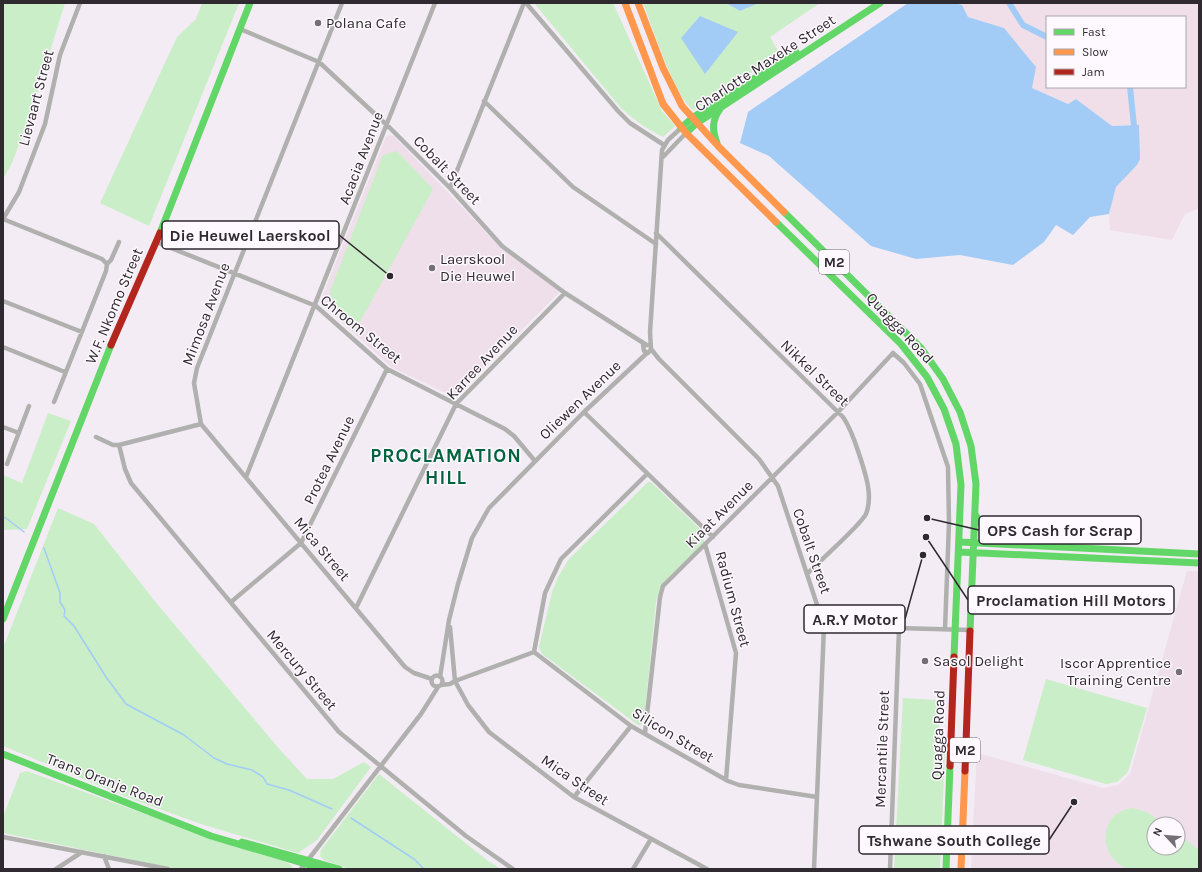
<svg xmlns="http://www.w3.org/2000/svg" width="1202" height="872" viewBox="0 0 1202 872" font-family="Karla,sans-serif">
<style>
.industrial{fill:#f0dfe8;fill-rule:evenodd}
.education{fill:#eedfea;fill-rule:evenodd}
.green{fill:#caeec8}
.water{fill:#a2ccf6}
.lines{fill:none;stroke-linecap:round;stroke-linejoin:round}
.stream{stroke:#a2ccf6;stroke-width:1.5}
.canal{stroke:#a2ccf6;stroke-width:6}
.street{stroke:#b0b0ae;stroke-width:4.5}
.fast{stroke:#63d668;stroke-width:7}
.slow{stroke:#ff974d;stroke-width:7}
.jam{stroke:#b3261e;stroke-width:7}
.poi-dot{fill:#746e75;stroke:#fef9fe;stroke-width:1.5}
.labels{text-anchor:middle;stroke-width:3;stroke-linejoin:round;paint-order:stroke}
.shield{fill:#fef9fe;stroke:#6d686e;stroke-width:1}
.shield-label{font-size:14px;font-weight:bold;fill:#2f2a30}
.poi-label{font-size:15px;fill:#2f2a30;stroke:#fef9fe;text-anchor:start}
.street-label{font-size:15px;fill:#2f2a30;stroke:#fef9fe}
.district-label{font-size:19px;font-weight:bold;letter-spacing:1px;fill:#01633e;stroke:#fef9fe}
.leader{fill:none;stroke:#2f2a30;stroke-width:1.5}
.callout-dot{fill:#2f2a30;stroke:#fef9fe;stroke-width:1.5}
.callout{fill:#fef9fe;stroke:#2f2a30;stroke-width:1.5}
.callout-label{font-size:16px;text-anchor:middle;font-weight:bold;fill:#2f2a30}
</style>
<rect width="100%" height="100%" fill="#f3ecf4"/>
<path class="industrial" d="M954 3H1199V208L1185 214 1172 240 1110 230 1109 214 1116 187 1137 165 1138 125 1112 126 1076 99 1068 104 1032 88 1004 28 968 17 962 6ZM1047 17H1185V87H1047Z"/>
<path class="education" d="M390 135 394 136 498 245 562 290 454 397 391 367 320 302 386 137Z
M1187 571H1199V869H971L977 753 1103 788 1118 785 1130 774ZM1154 824H1178V848H1154Z"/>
<path class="green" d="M3 3H65L30 116 12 163 3 179Z
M202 3H239L149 226 100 203 177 37 196 19Z
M534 3H613L662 111 675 126 663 137C647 129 634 120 621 108Z
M643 3H726L740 11 759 3H820L770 37 780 54 694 110C676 101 652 25 643 3Z
M397 151 433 189 355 331 335 312 330 291 383 155Z
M48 413 71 421 27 529 3 530V475L22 483Z
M648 482H651L701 530 704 541C689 566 663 570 656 602L644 721 641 725H638L542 654 539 647 552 592 558 577 569 559Z
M58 508 94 524 158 605 281 751 307 779H333L364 762 371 767 317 840 298 853 201 824 134 800 3 746V648Z
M1046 679 1147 708 1128 772 1117 782 1106 784 1023 760Z
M903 698 937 700 940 738 945 749 940 869H894Z
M27 771 227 844 286 862 291 865 293 869H177L3 833V817L20 773Z
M379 774 488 861 501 869H349L324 860 320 856 321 850Z
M1132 808 1147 812 1164 824H1154V848H1178V834L1199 850V869C1187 869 1135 872 1127 869 1097 856 1098 813 1132 808Z"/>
<path class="water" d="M726 3H759L740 11Z
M908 3H954L962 5 968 17 1004 28 1036 67 1032 88 1068 104 1076 99 1112 126 1139 125 1140 159 1137 165 1116 187 1109 214 1090 217 1073 235 1056 225 1044 242 1013 265 960 255 916 259 871 246 769 156 740 143 748 112Z
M700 16 738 32 705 74 681 38Z"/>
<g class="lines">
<path class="stream" d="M3 516 24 532
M44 548 60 593V602L65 610 64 616 74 626 106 677 126 704 184 735 214 758 227 764 252 770 263 777 267 784 289 790 332 809
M351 818 414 859 424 869"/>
<path class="canal" d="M1009 3 1023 25 1047 37
M1130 87 1134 126"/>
<path class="street" d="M526 3 618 111 630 123 664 145
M240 29 319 62 390 128 450 188 502 246 565 293 645 344
M484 101 573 187 656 244
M663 157 686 133
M450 188 524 3
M3 219 102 259 107 264 106 271 54 402
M3 219 19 192 45 124 60 55 80 3
M656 233 843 417C852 430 856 445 861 460 866 476 873 496 866 514 859 527 820 560 808 573
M156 242 316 306 387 369 505 429 514 436 535 461
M107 264 111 260 119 242
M3 301 82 332
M650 345H643L644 351 648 353 651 349 650 332 662 150 668 140 681 128
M3 347 65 372
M651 349 659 359 759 459 778 486 824 626 814 869
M584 412 713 537
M201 424 194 383 197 368 342 3
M201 424 405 667 414 673 432 679
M3 427 19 433
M96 437 113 445H119L201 424
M119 445 125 469 131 483 339 732 466 836 513 869
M7 464 29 406
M246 477 435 3
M705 544 736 653 726 780
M231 602 301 543 387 369
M356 608 456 404 565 293
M824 626 970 630
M450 627 455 681 468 705 489 732 574 797 707 869
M534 652 631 726 728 781 739 785 817 797
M534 652 545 593 561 559 646 475
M431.5 681a5.5 5.5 0 1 1 11 0a5.5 5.5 0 1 1-11 0Z
M440 677 449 620 458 584 472 538 489 508 584 412 647 353
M441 685 450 684 455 681 534 652
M645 733 660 597 663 586 838 412 893 353 904 363 920 384 948 467 949 523 945 629
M574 797 631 726
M3 837 168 869
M104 856 109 869
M56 869 82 852
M301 869 421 714 438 687
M633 869 651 839
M890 869 899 629"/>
<path class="fast" d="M681 128 692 118 796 52
M686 133 697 123 880 3
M717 143C712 130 712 120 720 109
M784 212 921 348 943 379 960 412 971 446 976 484 970 631
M776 222 901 344 927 377 944 409 956 444 961 485 954 657
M160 233 250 3
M975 514 987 534 1004 544
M960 542 1199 554
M959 552 1199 563
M3 619 111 345
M3 754 211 836 323 869
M242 842 339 869
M946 869 950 766"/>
<path class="slow" d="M625 3 663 104 686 133 776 222
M638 3 663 68 682 106 718 146 784 212
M961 869 965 771"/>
<path class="jam" d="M111 345 160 233
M950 766 954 657
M965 771 970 631"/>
</g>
<g class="poi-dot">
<circle cx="318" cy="23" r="4"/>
<circle cx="432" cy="268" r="4"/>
<circle cx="925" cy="661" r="4"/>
<circle cx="1179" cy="672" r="4"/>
</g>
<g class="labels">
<g class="shield">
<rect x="819" y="250" width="30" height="24" rx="3"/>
<rect x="950" y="738" width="30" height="24" rx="3"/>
</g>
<g class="shield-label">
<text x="834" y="267">M2</text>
<text x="965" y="755">M2</text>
</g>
<g class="poi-label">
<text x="326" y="28">Polana Cafe</text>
<text x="440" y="264">Laerskool<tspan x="440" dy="17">Die Heuwel</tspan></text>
<text x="933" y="666">Sasol Delight</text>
<text x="1171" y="668" text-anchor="end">Iscor Apprentice<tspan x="1171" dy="17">Training Centre</tspan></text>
</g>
<g class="street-label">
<text transform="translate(765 63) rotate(-33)" y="5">Charlotte Maxeke Street</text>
<text transform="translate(36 98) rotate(-75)" y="5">Lievaart Street</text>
<text transform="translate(361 158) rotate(-69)" y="5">Acacia Avenue</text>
<text transform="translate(447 170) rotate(46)" y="5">Cobalt Street</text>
<text transform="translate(114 306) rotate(-67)" y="5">W.F. Nkomo Street</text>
<text transform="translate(206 314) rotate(-69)" y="5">Mimosa Avenue</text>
<text transform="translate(900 328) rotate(47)" y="5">Quagga Road</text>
<text transform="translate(361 329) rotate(39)" y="5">Chroom Street</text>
<text transform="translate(482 362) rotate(-47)" y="5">Karree Avenue</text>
<text transform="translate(815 373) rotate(44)" y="5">Nikkel Street</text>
<text transform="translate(580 400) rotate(-44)" y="5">Oliewen Avenue</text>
<text transform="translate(329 460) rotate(-64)" y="5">Protea Avenue</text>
<text transform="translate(719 514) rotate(-45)" y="5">Kiaat Avenue</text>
<text transform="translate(322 549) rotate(50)" y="5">Mica Street</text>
<text transform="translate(812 551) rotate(71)" y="5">Cobalt Street</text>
<text transform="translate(733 599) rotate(75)" y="5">Radium Street</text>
<text transform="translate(302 670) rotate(50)" y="5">Mercury Street</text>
<text transform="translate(673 735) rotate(31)" y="5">Silicon Street</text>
<text transform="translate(938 735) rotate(-88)" y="5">Quagga Road</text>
<text transform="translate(882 749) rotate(-88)" y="5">Mercantile Street</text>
<text transform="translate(105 780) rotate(21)" y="5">Trans Oranje Road</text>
<text transform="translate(575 780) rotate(34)" y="5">Mica Street</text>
</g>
<g class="district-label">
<text x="446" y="462">PROCLAMATION<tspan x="446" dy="22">HILL</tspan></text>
</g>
</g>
<path class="leader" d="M390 276L339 235M927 518L979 530M926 537L968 600M923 555L905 619M1074 802L1049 840"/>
<g class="callout-dot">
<circle cx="390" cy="276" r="4"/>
<circle cx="927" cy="518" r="4"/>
<circle cx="926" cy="537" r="4"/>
<circle cx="923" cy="555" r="4"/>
<circle cx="1074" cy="802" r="4"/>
</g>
<g class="callout">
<rect x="162" y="221" width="177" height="28" rx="4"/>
<rect x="979" y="516" width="162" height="28" rx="4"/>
<rect x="968" y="586" width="206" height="28" rx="4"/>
<rect x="804" y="605" width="101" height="28" rx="4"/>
<rect x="859" y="826" width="190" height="28" rx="4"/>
</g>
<g class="callout-label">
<text x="250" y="241">Die Heuwel Laerskool</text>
<text x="1060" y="536">OPS Cash for Scrap</text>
<text x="1071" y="606">Proclamation Hill Motors</text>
<text x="855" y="625">A.R.Y Motor</text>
<text x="954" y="846">Tshwane South College</text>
</g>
<rect width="1202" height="872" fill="none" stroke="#2f2a30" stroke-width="8"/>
<rect x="1046" y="16" width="140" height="72" fill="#fef9fe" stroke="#aba6ac"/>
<rect x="1054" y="29" width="20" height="6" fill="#63d668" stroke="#aba6ac"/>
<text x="1082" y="36" font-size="12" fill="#2f2a30">Fast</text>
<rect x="1054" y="49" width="20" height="6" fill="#ff974d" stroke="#aba6ac"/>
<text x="1082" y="56" font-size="12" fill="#2f2a30">Slow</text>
<rect x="1054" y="69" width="20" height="6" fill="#b3261e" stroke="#aba6ac"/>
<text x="1082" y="76" font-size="12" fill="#2f2a30">Jam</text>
<g transform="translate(1166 836) rotate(296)"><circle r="19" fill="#fef9fe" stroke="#aba6ac"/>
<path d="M0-3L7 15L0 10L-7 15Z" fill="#746e75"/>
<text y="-6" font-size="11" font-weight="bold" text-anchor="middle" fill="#2f2a30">N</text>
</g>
</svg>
